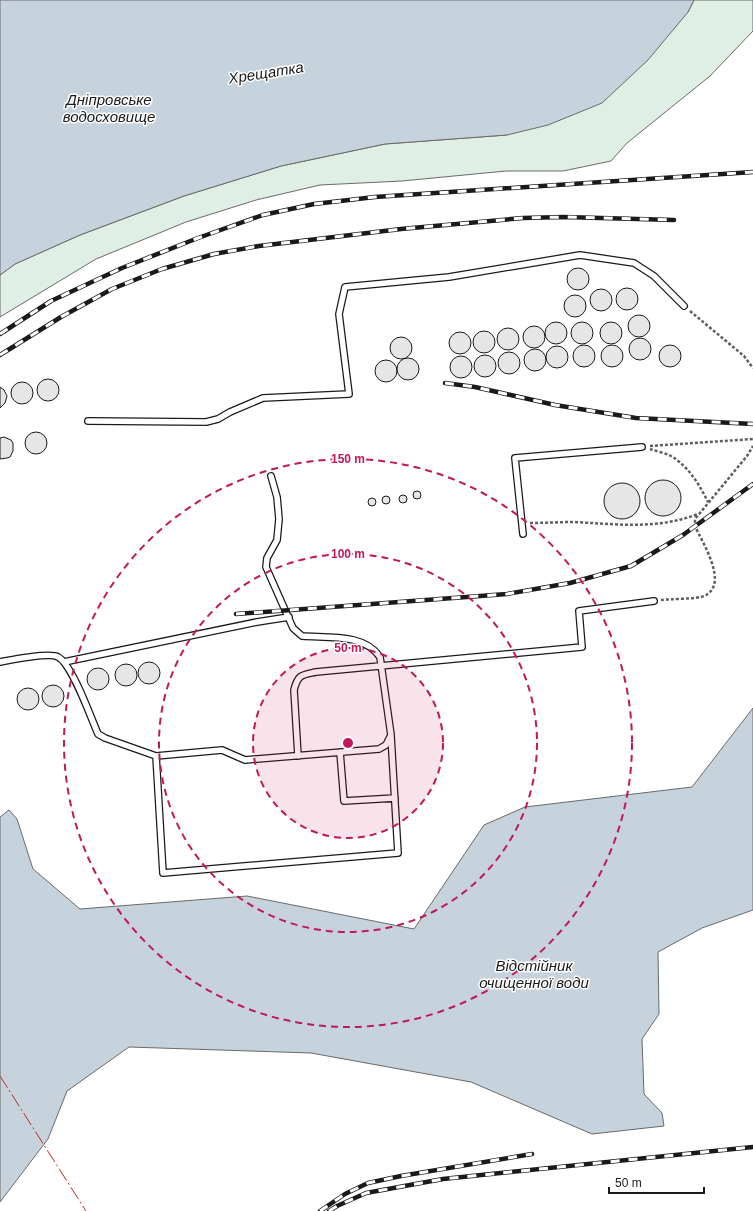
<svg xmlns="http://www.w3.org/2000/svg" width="753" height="1211" viewBox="0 0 753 1211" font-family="Arial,sans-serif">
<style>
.green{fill:#e0efe3;stroke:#6a6a6a}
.water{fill:#c6d2dc;stroke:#6a6a6a}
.building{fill:#e6e6e6;stroke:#1a1a1a}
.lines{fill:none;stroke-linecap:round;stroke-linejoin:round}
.service-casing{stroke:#1a1a1a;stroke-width:8}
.path{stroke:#5f5f5f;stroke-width:2.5;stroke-dasharray:3 2;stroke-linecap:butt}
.service{stroke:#fff;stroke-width:5.5}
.rail-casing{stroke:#1a1a1a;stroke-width:4.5}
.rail{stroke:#fff;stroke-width:3;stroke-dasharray:9;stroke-linecap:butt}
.power{stroke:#c62828;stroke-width:1;stroke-dasharray:14 3 2 3;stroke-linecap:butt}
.ring{fill:none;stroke:#c2185b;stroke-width:2;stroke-dasharray:7 5}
.labels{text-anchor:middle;stroke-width:3;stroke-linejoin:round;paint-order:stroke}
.water-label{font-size:15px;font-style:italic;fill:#1a1a1a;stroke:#fff}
.centre{fill:#c2185b;stroke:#fff;stroke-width:2}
.ring-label{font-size:12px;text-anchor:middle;font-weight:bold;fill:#c2185b;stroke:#fff;stroke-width:3;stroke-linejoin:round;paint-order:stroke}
</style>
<rect width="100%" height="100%" fill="#fff"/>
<path class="green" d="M694 0H753V31L710 76 627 143 611 161 563 171H506L402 181 320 185 256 200 186 222 96 259 0 317V275L15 264 80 235 184 196 281 166 385 144 507 135 688 12Z"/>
<path class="water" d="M0 0H694L688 12 648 60 602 103 548 125 507 135 385 144 281 166 184 196 80 235 15 264 0 275Z
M753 708V910L702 928 658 952 659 1014 642 1039 644 1094 662 1113 664 1126 592 1134 471 1082 311 1053 129 1047 67 1091 48 1139 0 1202V817L9 810 17 819 33 869 80 909 247 896 414 929 484 825 525 807 692 787Z"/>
<path class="building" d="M567 279a11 11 0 1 1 22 0a11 11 0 1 1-22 0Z
M616 299a11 11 0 1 1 22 0a11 11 0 1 1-22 0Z
M590 300a11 11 0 1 1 22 0a11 11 0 1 1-22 0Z
M564 306a11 11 0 1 1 22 0a11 11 0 1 1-22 0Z
M628 326a11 11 0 1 1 22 0a11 11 0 1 1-22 0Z
M571 333a11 11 0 1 1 22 0a11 11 0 1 1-22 0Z
M600 333a11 11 0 1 1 22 0a11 11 0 1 1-22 0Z
M545 333a11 11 0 1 1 22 0a11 11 0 1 1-22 0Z
M523 337a11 11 0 1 1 22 0a11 11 0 1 1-22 0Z
M497 339a11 11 0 1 1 22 0a11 11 0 1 1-22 0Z
M473 342a11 11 0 1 1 22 0a11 11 0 1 1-22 0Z
M449 343a11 11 0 1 1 22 0a11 11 0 1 1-22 0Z
M390 348a11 11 0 1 1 22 0a11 11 0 1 1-22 0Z
M629 349a11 11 0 1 1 22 0a11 11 0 1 1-22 0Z
M601 356a11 11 0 1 1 22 0a11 11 0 1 1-22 0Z
M573 356a11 11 0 1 1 22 0a11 11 0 1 1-22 0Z
M659 356a11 11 0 1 1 22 0a11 11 0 1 1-22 0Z
M546 357a11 11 0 1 1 22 0a11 11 0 1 1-22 0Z
M524 360a11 11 0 1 1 22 0a11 11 0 1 1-22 0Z
M498 363a11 11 0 1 1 22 0a11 11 0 1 1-22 0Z
M474 366a11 11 0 1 1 22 0a11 11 0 1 1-22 0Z
M450 367a11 11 0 1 1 22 0a11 11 0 1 1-22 0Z
M397 369a11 11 0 1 1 22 0a11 11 0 1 1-22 0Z
M375 371a11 11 0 1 1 22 0a11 11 0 1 1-22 0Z
M37 390a11 11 0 1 1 22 0a11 11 0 1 1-22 0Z
M11 393a11 11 0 1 1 22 0a11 11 0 1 1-22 0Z
M0 387 4 390 7 396 5 403 0 408Z
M25 443a11 11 0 1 1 22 0a11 11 0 1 1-22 0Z
M4 437 11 440 13 443V451L10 457 7 458 0 459V438Z
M645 498a18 18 0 1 1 36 0a18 18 0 1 1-36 0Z
M604 501a18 18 0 1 1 36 0a18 18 0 1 1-36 0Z
M413 495a4 4 0 1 1 8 0a4 4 0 1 1-8 0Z
M399 499a4 4 0 1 1 8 0a4 4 0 1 1-8 0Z
M382 500a4 4 0 1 1 8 0a4 4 0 1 1-8 0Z
M368 502a4 4 0 1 1 8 0a4 4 0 1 1-8 0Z
M138 673a11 11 0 1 1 22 0a11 11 0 1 1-22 0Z
M115 675a11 11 0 1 1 22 0a11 11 0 1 1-22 0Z
M87 679a11 11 0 1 1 22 0a11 11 0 1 1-22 0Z
M42 696a11 11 0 1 1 22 0a11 11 0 1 1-22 0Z
M17 699a11 11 0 1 1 22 0a11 11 0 1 1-22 0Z"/>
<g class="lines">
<defs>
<path id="service" d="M88 421 206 422 218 419 230 412 263 398 349 394 339 314 345 287 449 277 580 255 634 263 654 276 684 306
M523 534 515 458 642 447
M0 662C11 660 50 652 58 657 72 664 91 718 98 734L105 738 156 756 222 750 245 760 379 749 386 745 391 735 380 657C364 633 327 638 302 636L293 628 266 567 267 558 277 540 279 519 277 497 271 476
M64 662 257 622 289 617
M340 752 344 801 395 798
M156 756 163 873 398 853 391 736
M298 756 294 690C298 674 302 675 316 672L582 647 579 611 654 601"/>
</defs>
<use href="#service" class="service-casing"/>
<path class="path" d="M690 311 744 356 753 368
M650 446 753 439
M650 449C656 451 665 453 671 456 689 467 699 484 708 502
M530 523C545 523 559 522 573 522 617 524 656 530 698 514
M661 600C669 599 698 599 704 596 730 585 702 542 695 526V519L747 456 753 446"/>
<use href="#service" class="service"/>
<defs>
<path id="rail" d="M0 334 51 301 122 268 198 238 263 215 314 204 375 197 753 172
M0 355 61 317 112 289 162 269 214 254 259 246 401 229 523 218 564 217 674 220
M445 383 475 387 555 405 636 418 753 424
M236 614 507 594 570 583 631 566 683 535 753 484
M320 1211 345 1194 368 1183 401 1176 532 1154
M329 1211 337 1206 366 1193 443 1179 753 1147"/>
</defs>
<use href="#rail" class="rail-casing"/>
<use href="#rail" class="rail"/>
<path class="power" d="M0 1076 86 1211"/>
</g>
<circle cx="348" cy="743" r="95" fill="#c2185b" fill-opacity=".12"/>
<g class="ring">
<circle cx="348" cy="743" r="95"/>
<circle cx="348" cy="743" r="189"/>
<circle cx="348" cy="743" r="284"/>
</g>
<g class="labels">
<g class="water-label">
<text transform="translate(266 73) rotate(-9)" y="5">Хрещатка</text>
<text x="109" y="105">Дніпровське<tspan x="109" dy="17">водосховище</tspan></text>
<text x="534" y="971">Відстійник<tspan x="534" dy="17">очищенної води</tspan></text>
</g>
</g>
<circle cx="348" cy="743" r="6" class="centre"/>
<g class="ring-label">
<text x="348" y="463">150 m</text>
<text x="348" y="558">100 m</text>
<text x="348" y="652">50 m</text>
</g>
<path d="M609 1187v6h95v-6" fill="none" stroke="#1a1a1a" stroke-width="2"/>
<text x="615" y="1187" font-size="12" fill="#1a1a1a" stroke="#ffffff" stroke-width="3" paint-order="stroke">50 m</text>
</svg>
